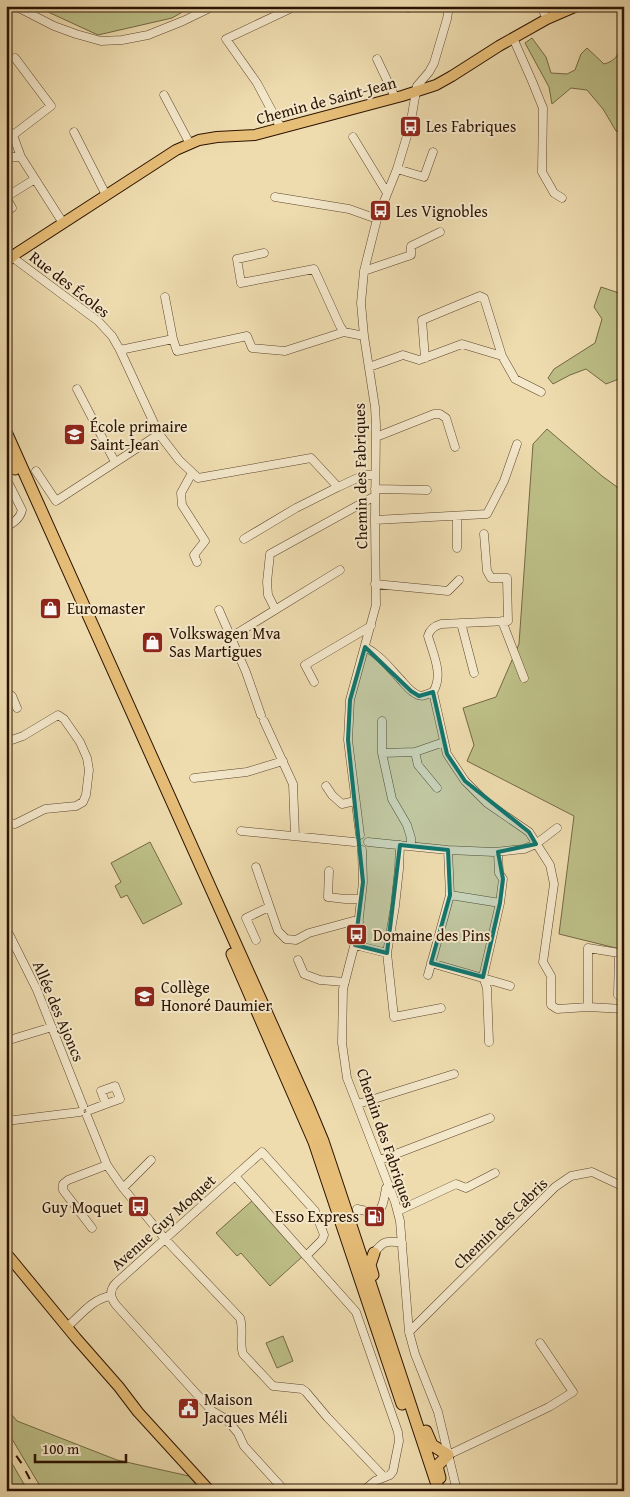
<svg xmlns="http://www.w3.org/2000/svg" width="630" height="1497" viewBox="0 0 630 1497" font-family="'Gentium Book Plus',serif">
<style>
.green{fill:#bdbf87;stroke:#746844}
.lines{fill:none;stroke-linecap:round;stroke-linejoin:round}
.minor-casing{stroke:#5c442c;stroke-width:9}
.major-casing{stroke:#2b1201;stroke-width:12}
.highway-casing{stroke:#2b1201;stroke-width:13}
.minor{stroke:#f4e8cb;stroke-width:8}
.major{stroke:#e7be78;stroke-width:10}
.highway{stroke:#e7be78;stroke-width:11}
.rail{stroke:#2b1201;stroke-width:2;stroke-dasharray:9 9;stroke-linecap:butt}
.marked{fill:#0f766e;fill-opacity:0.2;stroke:#0f766e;stroke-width:4;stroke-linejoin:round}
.labels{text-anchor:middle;stroke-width:4;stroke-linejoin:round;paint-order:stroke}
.street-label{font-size:16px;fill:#2b1201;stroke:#f4e8cb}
.poi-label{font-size:16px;fill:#2b1201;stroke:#f4e8cb;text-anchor:start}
</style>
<rect width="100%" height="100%" fill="#eedcaf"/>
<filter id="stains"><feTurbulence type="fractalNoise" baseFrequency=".004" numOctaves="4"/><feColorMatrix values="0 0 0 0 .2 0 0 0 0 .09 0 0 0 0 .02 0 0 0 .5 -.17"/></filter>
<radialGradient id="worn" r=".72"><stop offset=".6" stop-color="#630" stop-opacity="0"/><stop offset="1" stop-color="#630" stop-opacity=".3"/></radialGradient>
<path class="green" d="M35 6H193L172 18 98 35Z
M532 38 546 57 551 73 567 74 575 70 581 54 587 48 604 64C619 60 619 51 624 38V134L616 131 603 109 587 90 571 88 552 104 549 87 525 43Z
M601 287 619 293 624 297V377L606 384 586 369 570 375 553 384 548 378 554 369 595 343 602 319 594 307Z
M547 429 602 476 624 492V950L559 934 574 816 467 761 474 745 463 708 496 697 519 644 533 444Z
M150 842 182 904 143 924 127 895 121 898 115 886 121 882 111 863Z
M253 1200 303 1256 270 1286 241 1253 237 1256 216 1233Z
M283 1336 293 1361 277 1368 266 1343Z
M6 1408 17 1421 117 1460 189 1476 201 1491H43L6 1429Z
M6 1453 28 1491H6Z"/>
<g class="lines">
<defs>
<path id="minor" d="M15 6 54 26 76 34 101 41 122 40 148 35 183 21 214 6
M541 6 547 19
M408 8 413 6
M513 38 532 81 543 108 542 172 554 193 562 198
M377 59 395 97
M164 95 190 144
M6 128 13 135 21 157 63 223
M281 128 257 83 226 39 296 6
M74 132 106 195
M13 135 51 106 15 58
M353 137 387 193
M6 157H21
M397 169 424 177 433 152
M275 197 349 209 377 219
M12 208 6 197 35 179
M264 253 237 259 241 283 314 269 340 326 344 332 364 336
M12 257 98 321 112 336 120 350 159 434 179 460 198 478 311 458 338 487 364 475H375
M364 271 411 255V246L440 232
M165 297 173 339
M120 350 173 339 177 351 247 336 252 348 285 351 344 332
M425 358 422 320 480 296 484 298 502 356 515 379 541 392
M369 367 403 355 419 360 462 344 502 356
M77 389 115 462
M376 437 434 414H440L446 418 455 447
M36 471 56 501 159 434
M192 473 181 493 182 505 205 541 194 555 197 562
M6 478 22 510C20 519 13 523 6 527
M375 489 427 490
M457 516V548
M375 520 487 514 504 481 517 444
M244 539 296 508 338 487
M375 584 448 591 459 580
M275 609 268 595 267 582 270 554 375 496
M219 610 246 672 261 715
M502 621 524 678
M461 623 474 673
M231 637 340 570
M365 647C380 655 389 667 400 679 405 684 410 692 418 695 422 697 428 694 433 692 444 675 433 654 428 636 430 629 434 626 441 624L508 621 507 578H491L487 571 484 534
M314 682 305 665 371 626
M6 692 12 696 17 708
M433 692 447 754 465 781 487 803 529 832 550 865 554 884 543 962 551 976V1005L557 1009 588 1007 624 1009
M264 721 293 784 295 836
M382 721V753L392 799 407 825 411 838V846
M6 742 23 736 58 715 64 719 80 742 87 758 89 770 86 795 83 802 76 806 45 809 15 824 6 822
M415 752 418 765 437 788
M382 753 415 752 444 742
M194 778 247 772 283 761
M326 786 332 795 342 804 355 801
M241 831 354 842
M360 835 348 740 350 700 376 605 375 520 376 425 375 407 364 336 361 303 364 271 377 219 397 169 410 126 417 86 429 72 434 63 447 19 449 6
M368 842 448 850 494 852 524 849 536 844 557 828
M362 850 363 882 357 935 343 989 342 1043 347 1078 395 1202 400 1221 409 1332 415 1354 438 1412 457 1491
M256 867 278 931 286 939 296 940 309 933 353 921 359 922
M329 871 328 897 345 899H361
M450 895 500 903
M6 928 37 990 83 1106
M256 940 246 918 269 907
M355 945 387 953 394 1017 441 1008
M387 953 395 906 399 869 400 845
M298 960 304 974 320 980 345 982
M431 963 510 986
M428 975 450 895 448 850
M588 1007V948L619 953 618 995
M6 1041 52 1027
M489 1042 487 988 483 977 500 903 503 879 499 873 498 852
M358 1104 454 1074
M90 1110 106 1104 101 1091 115 1086 120 1099 106 1104
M87 1116 107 1165 123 1188 165 1239 240 1318C244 1330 239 1343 243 1354L273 1386 302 1389 306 1392 327 1417 384 1477
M6 1121 80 1112
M380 1160 490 1118
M235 1176 262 1152 315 1211 324 1235 322 1240 306 1256
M123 1188 151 1160
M357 1209C382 1215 382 1212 386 1188L390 1186
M398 1211 456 1184 466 1188 495 1173
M92 1228 63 1190V1184L68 1180 107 1165
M374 1253C383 1241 387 1240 402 1243
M67 1327C80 1316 93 1298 111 1296
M409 1332 555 1187 571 1176 592 1172 624 1187
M6 1349 7 1350
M448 1455 549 1407 573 1392 540 1343
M285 1491 244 1446 238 1433 226 1419 212 1411 116 1305C110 1297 109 1290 116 1283L235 1176 356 1312 398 1432 399 1441 393 1471 390 1475 375 1481 363 1491"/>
<path id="major" d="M6 262 17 253 176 150 199 140 217 137 255 135 402 96 436 85 452 76 499 46 547 19 577 6
M6 1253 76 1338 119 1387 138 1412 210 1491"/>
<path id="highway" d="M6 432 308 1105 323 1141 338 1186 439 1491
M6 450 15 469
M232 954 314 1142 402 1404
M373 1275 370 1265 374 1253
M426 1431 432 1445 448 1455 437 1466 440 1478"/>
</defs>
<use href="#minor" class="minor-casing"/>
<use href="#major" class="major-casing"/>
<use href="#highway" class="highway-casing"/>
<use href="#minor" class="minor"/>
<use href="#major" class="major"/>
<use href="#highway" class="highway"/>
<path class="rail" d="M6 1441 22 1464 36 1491"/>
</g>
<path class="marked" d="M365 647 411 691 419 696 433 692 447 754 465 781 529 832 536 844 498 852 503 879 500 903 483 977 431 963 450 895 448 850 400 845 387 953 355 945 363 882 348 740 350 700Z"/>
<defs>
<symbol id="bus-square" viewBox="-11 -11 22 22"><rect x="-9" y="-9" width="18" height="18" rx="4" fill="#8f2418" stroke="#f4e8cb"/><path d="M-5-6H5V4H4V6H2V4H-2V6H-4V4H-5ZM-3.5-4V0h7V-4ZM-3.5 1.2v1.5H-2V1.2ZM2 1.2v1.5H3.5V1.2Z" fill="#fff"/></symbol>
<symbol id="school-square" viewBox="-11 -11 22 22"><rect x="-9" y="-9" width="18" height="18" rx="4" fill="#8f2418" stroke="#f4e8cb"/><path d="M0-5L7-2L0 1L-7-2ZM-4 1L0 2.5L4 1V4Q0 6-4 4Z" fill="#fff"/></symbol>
<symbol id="shop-square" viewBox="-11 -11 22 22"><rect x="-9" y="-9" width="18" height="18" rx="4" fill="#8f2418" stroke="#f4e8cb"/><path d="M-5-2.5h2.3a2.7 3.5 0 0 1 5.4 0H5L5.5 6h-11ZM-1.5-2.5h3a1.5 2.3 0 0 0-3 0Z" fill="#fff"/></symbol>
<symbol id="fuel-square" viewBox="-11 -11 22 22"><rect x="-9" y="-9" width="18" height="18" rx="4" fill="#8f2418" stroke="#f4e8cb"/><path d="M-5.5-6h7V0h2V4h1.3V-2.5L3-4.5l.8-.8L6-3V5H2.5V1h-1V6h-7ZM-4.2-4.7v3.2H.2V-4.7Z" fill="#fff"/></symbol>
<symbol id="civic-square" viewBox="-11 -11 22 22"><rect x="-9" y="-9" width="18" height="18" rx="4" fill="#8f2418" stroke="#f4e8cb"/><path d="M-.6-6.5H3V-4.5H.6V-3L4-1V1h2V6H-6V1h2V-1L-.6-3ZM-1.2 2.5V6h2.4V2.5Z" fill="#fff"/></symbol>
</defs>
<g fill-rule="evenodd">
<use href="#bus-square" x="398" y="114" width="25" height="25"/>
<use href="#bus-square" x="368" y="198" width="25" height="25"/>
<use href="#school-square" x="62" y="422" width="25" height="25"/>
<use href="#shop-square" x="38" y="596" width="25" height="25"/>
<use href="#shop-square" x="140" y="630" width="25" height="25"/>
<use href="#bus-square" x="344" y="922" width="25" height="25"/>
<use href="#school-square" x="132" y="984" width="25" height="25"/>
<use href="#bus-square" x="126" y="1194" width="25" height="25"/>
<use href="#fuel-square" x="362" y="1204" width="25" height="25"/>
<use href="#civic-square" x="176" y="1396" width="25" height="25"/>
</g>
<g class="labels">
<g class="street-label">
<text transform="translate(326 100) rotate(-15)" y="6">Chemin de Saint-Jean</text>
<text transform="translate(70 284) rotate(38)" y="6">Rue des Écoles</text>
<text transform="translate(360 476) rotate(-91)" y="6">Chemin des Fabriques</text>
<text transform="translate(59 1011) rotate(67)" y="6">Allée des Ajoncs</text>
<text transform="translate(386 1138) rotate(71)" y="6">Chemin des Fabriques</text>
<text transform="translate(163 1222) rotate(-42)" y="6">Avenue Guy Moquet</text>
<text transform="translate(500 1223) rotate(-44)" y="6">Chemin des Cabris</text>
</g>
<g class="poi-label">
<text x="426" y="132">Les Fabriques</text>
<text x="396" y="217">Les Vignobles</text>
<text x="90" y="432">École primaire<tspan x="90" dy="18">Saint-Jean</tspan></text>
<text x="67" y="614">Euromaster</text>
<text x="169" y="639">Volkswagen Mva<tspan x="169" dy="18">Sas Martigues</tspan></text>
<text x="373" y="941">Domaine des Pins</text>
<text x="161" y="993">Collège<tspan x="161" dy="18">Honoré Daumier</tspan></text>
<text x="123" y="1213" text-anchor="end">Guy Moquet</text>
<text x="359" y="1222" text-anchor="end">Esso Express</text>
<text x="204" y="1405">Maison<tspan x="204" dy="18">Jacques Méli</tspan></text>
</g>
</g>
<rect width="630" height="1497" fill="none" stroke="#eedcaf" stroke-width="25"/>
<rect x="8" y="8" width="615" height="1482" fill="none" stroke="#2b1201" stroke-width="2.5"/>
<rect x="12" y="12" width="605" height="1472" fill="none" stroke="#2b1201"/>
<path d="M35 1454v8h91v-8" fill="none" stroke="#2b1201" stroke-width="2.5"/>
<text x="42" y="1454" font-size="15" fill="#2b1201" stroke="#f4e8cb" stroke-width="4" paint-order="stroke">100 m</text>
<rect width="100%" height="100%" filter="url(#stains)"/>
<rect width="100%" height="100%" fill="url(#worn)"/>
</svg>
